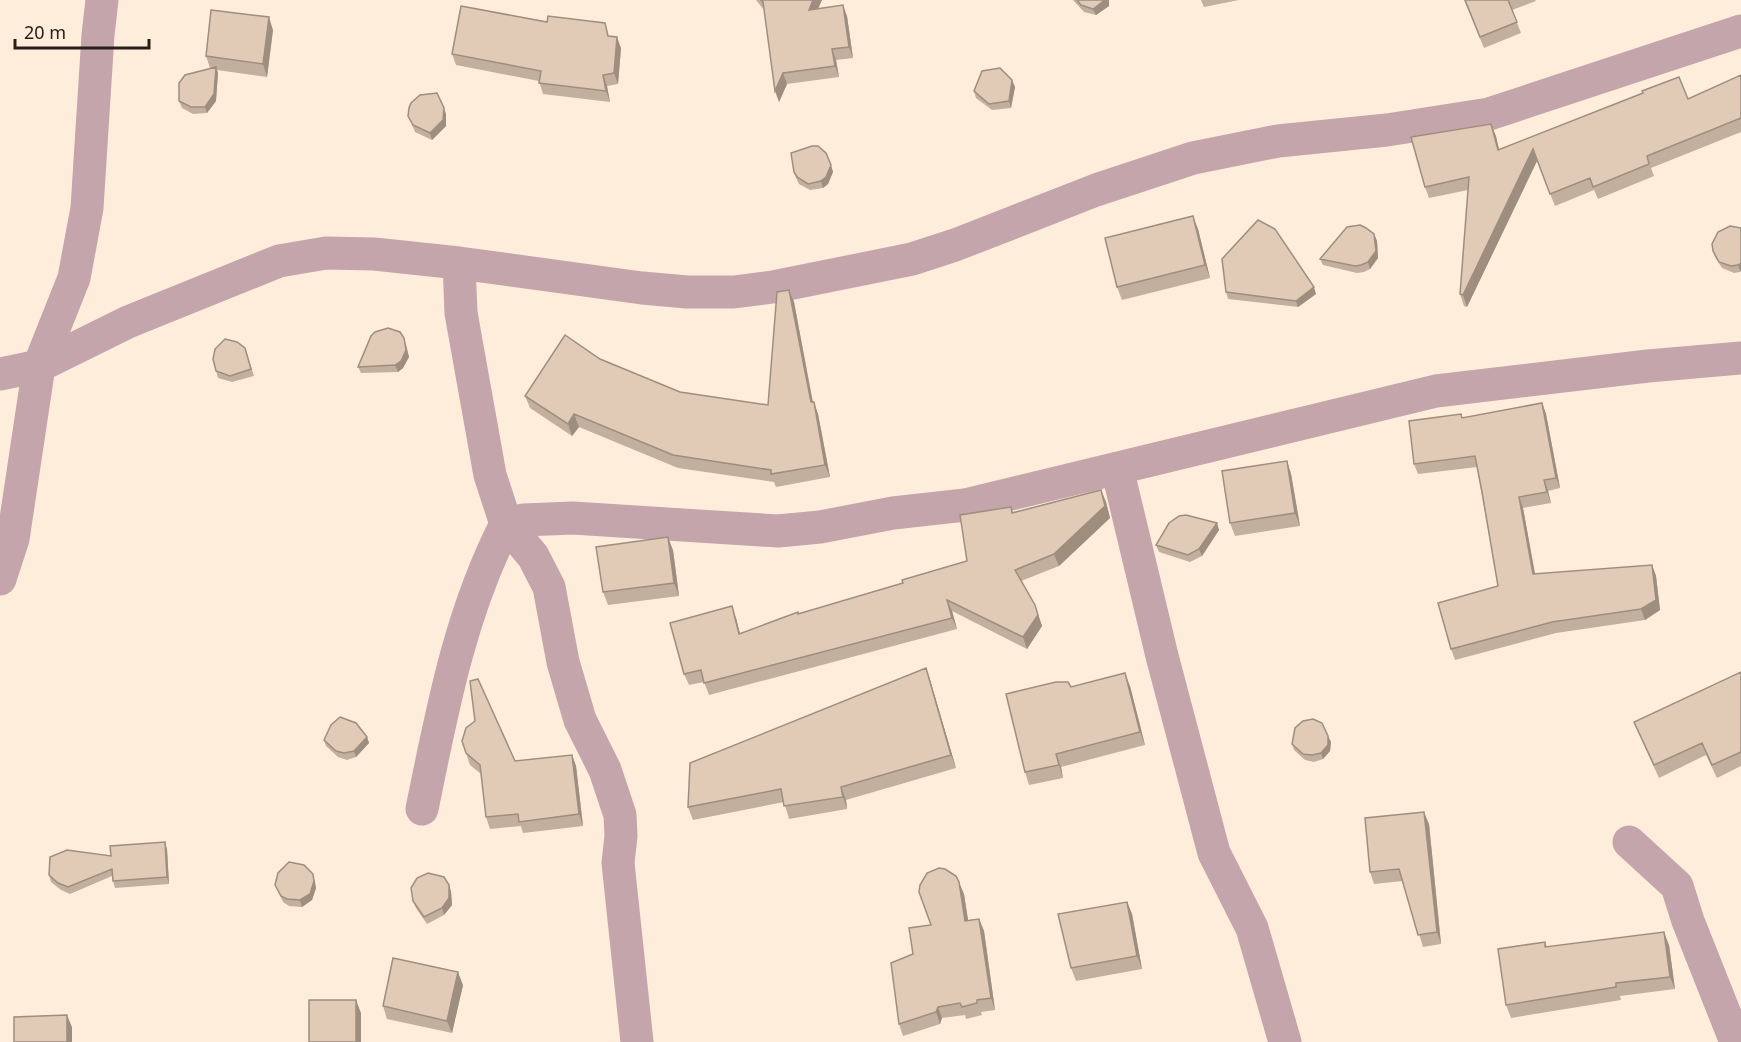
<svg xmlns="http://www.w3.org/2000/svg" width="1741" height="1042" viewBox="0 0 1741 1042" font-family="'Noto Sans',sans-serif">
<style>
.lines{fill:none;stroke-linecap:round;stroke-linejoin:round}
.minor{stroke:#c5a5ac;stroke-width:33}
.wall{fill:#c2af9d}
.shaded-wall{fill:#9e8e7f}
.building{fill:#e1cbb6;stroke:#9e8e7f;stroke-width:1.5}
</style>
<rect width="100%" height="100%" fill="#ffeddc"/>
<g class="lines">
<path class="minor" d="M459 263 461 313 490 475 506 524 533 556 549 587 563 662 580 720 605 770 620 815 621 836 618 863 637 1042
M0 374 39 366 128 322 279 261 326 253 374 254 459 263 642 288 687 292H734L773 287 912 259 955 245 1096 190 1193 158 1278 141 1387 130 1489 114 1741 31
M1117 468 1162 656 1214 853 1252 928 1285 1042
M0 579 13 539 39 366 74 278 87 208 98 35 102 0
M422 809C442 711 460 613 506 524L523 520 573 518 778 531 820 527 893 513 965 505 1436 391 1648 366 1741 358
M1629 842 1677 886 1688 921 1736 1042"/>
</g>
<path class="wall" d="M756 0H822L818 8 847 16 853 58 836 60 839 77 787 84 779 102 764 10Z
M1073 0H1109V6L1096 15 1084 12Z
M1201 0H1239L1204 7Z
M1464 0H1535L1536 1 1512 10 1521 33 1484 48Z
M273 30 267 77 217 70 218 73 216 101 207 113 193 114 182 108 179 101 210 68 206 56Z
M609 36 621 48 618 84 607 86 610 102 543 94 539 81 456 65 452 54Z
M1741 75V132L1651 168 1654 176 1598 199 1594 190 1555 206 1537 161 1467 307 1464 306 1460 294 1468 190 1429 198 1425 187 1491 124 1499 149 1688 99Z
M1012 80 1015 87 1011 108 992 110 976 98 974 91Z
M446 114V126L432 140 415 132 408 116Z
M826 153 833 172 828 184 823 188 810 190 799 184 796 178 794 172Z
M1730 226 1740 272 1734 273 1722 268 1715 257 1713 251Z
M1198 229 1210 278 1122 300 1117 287Z
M1374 234 1377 241 1378 258 1370 269 1364 272 1357 273 1323 265 1320 259Z
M789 290 794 302 813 402 818 414 830 477 776 487 774 482 678 468 579 427 572 436 530 408 525 396 600 359 680 392 768 405Z
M1226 292 1316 294 1298 307 1228 299Z
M406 344 409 357 403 368 398 372 361 373 358 367Z
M247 354 254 376 232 382 218 378 216 371Z
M1542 403 1546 414 1560 488 1548 491 1551 503 1523 508 1535 574 1652 565 1656 576 1660 610 1645 620 1556 633 1455 660 1451 649 1498 586 1477 467 1418 474 1414 464 1463 418Z
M1287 461 1291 474 1300 526 1235 536 1230 523Z
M1101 490 1106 502 1110 518 1059 566 1021 581 1035 605 1042 626 1027 649 952 611 957 629 709 695 704 682 689 685 684 674 736 618 740 634 798 614 903 583 967 561 1011 507 1013 512Z
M1217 523 1219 530 1202 556 1190 562 1159 552 1156 545Z
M673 550 679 596 608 605 603 592Z
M926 668 930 680 956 768 846 800 847 809 789 819 784 802 693 820 688 807Z
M1741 672V766L1717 778 1706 755 1659 778 1639 734 1634 722Z
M1130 686 1145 745 1061 767 1063 778 1029 785 1025 772Z
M1328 736 1331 742 1330 751 1323 759 1314 762 1305 760 1294 750 1292 744Z
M367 737 369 743 356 757 347 760 338 757 326 746 324 740Z
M462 741 515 761 572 755 576 766 583 826 523 833 521 826 490 829 486 817 481 774 470 765Z
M1429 824 1441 944 1423 947 1403 881 1374 884 1370 872Z
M167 849 169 884 115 888 113 881 112 876 70 894 61 890 51 882 49 875 111 856Z
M315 881 316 888 312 900 302 907 289 906 283 902 275 885Z
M451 891 452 905 444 915 427 924 416 908 413 901Z
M964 894 968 920 979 919 984 931 995 1010 981 1012 982 1015 966 1019 965 1015 942 1018 940 1024 903 1036 899 1024 913 954 931 925Z
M1127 902 1132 914 1142 969 1076 981 1071 968Z
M1545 942 1547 947 1669 945 1675 989 1620 996 1621 1000 1511 1018 1506 1005Z
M463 985 452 1033 387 1019 383 1006Z"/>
<path class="shaded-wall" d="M813 0H822L813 20 809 10Z
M1105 0H1109V6L1096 15 1093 9Z
M843 5 847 16 853 58 849 47Z
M269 17 273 30 267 77 263 64Z
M617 37 621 48 618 84 614 73Z
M832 49 836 60 839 77 835 66Z
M216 67 218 73 216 101 207 113 205 107Z
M783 73 787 84 779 102 775 91Z
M603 75 607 86 610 102 606 91Z
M1012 80 1015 87 1011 108 1009 101Z
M444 108 446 114V126L432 140 430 133Z
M1491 124 1496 136 1502 162 1498 150Z
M1533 149 1537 161 1467 307 1463 295Z
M831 165 833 172 828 184 823 188 821 181Z
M1193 216 1198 229 1210 278 1205 265Z
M1374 234 1377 241 1378 258 1370 269 1368 262Z
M1741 263V271L1740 272 1738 265Z
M1314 287 1316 294 1298 307 1296 301Z
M789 290 794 302 815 415 811 402Z
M404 338 409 357 403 368 398 372 395 365Z
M814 402 818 414 830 477 825 465Z
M1542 403 1546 414 1560 488 1556 478Z
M574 414 579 427 572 436 568 424Z
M1287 461 1291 474 1300 526 1295 513Z
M1544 480 1548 491 1551 503 1547 492Z
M1101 490 1106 502 1110 518 1059 566 1054 554Z
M1519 497 1523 508 1537 585 1533 574Z
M1217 523 1219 530 1202 556 1199 549Z
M668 537 673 550 679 596 674 583Z
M1652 565 1656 576 1660 610 1645 620 1641 609Z
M947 600 952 611 957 629 952 618Z
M1035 605 1042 626 1027 649 1023 637Z
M732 606 736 618 743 646 739 634Z
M926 668 930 680 956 768 951 755Z
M1125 673 1130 686 1145 745 1140 732Z
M1328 736 1331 742 1330 751 1323 759 1321 753Z
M367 737 369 743 356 757 354 751Z
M1056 754 1061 767 1063 778 1059 765Z
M572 755 576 766 583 826 579 814Z
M841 787 846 800 847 809 843 797Z
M1424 812 1429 824 1441 944 1437 932Z
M165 842 167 849 169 884 167 877Z
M313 874 316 888 312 900 302 907 300 900Z
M959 882 964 894 970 933 965 921Z
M449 885 451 891 452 905 444 915 442 908Z
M1127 902 1132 914 1142 969 1137 956Z
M979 919 984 931 995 1010 991 998Z
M1664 932 1669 945 1675 989 1670 977Z
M458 972 463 985 452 1033 447 1021Z
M356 1000 361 1013V1042H356Z
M938 1007 942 1018 940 1024 936 1012Z
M67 1015 72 1027V1042H67Z"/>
<path class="building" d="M761 0H813L809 10 843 5 849 47 832 49 835 66 783 73 775 91 763 2Z
M1077 0H1105L1093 9 1081 5Z
M1465 0H1508L1517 22 1480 37Z
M461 6 547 22 548 16 605 23 608 36 617 37 614 73 603 75 606 91 539 83 541 71 452 54Z
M211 10 269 17 263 64 206 56Z
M216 67 214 94 205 107H191L179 101V83L185 75Z
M1000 68 1012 80 1009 101 989 104 974 91 982 71Z
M1741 75V118L1647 156 1649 164 1593 187 1590 178 1550 194 1533 149 1463 295 1460 294 1469 177 1425 187 1411 137 1491 124 1498 150 1643 93 1642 91 1679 77 1688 99Z
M437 93 444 108 443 120 430 133 413 125 408 116 409 108 411 103 420 95Z
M812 146H818L826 153 831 165 826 177 821 181 808 184 797 177 794 172 791 153Z
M1193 216 1205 265 1117 287 1105 238Z
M1258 220 1275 229 1314 287 1296 301 1226 292 1222 259Z
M1360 225 1366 228 1374 234 1376 251 1368 262 1361 265 1355 266 1320 259 1347 227Z
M1730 226 1741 228V263L1738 265 1731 266 1719 262 1713 251 1712 244 1718 232Z
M789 290 811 402H814L825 465 771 474V470L673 455 574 414 568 424 525 396 565 335 600 359 680 392 768 405 777 292Z
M388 328 400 332 404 338 406 350 401 361 395 365 358 367 371 336 375 332Z
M225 339 237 342 245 348 251 369 230 376 216 371 213 359 215 349Z
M1542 403 1556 478 1544 480 1547 492 1519 497 1533 574 1652 565 1656 600 1641 609 1552 622 1451 649 1438 603 1498 586 1482 492 1475 456 1414 464 1409 421 1461 414 1462 418Z
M1287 461 1295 513 1230 523 1222 471Z
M1101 490 1105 506 1054 554 1015 570 1035 605 1038 615 1023 637 947 600 952 618 704 683 701 670 684 674 670 623 732 606 739 634 798 612V614L903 583 902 580 967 561 960 515 1011 507 1012 513Z
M1186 515 1217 523 1199 549 1188 555 1156 545 1169 523 1179 516Z
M668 537 674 583 603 592 596 547Z
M926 668 951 755 841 787 843 797 784 806 781 789 688 807 690 763Z
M1741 672V752L1712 765 1702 743 1654 765 1634 722Z
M1125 673 1140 732 1056 754 1059 765 1025 772 1006 694 1056 682H1068L1071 687Z
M478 679 515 761 572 755 579 814 519 822 518 814 486 817 480 765 466 753 462 741 466 728 475 721 470 681Z
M340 717 356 723 367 737 354 751 344 753 336 751 324 740 331 725Z
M1313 719 1322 723 1328 736V745L1321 753 1312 755 1303 754 1292 744 1295 728 1303 721Z
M1424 812 1437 932 1418 935 1399 869 1370 872 1365 818Z
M165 842 167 877 113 881 112 869 68 887 58 883 49 875 50 857 67 850 111 856 110 846Z
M289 862 304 865 313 874 314 881 310 894 300 900 287 899 281 896 275 885 278 873Z
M939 868 945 869 956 876 959 882 965 921 979 919 991 998 977 1000V1003L962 1007 960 1003 938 1007 936 1012 899 1024 891 963 913 954 909 928 931 925 919 892 920 885 927 873Z
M428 873 444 877 449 885V898L442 908 424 917 413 901 411 888 417 878Z
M1127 902 1137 956 1071 968 1058 914Z
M1664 932 1670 977 1616 983V987L1506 1005 1498 949 1545 942V947Z
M393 958 458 972 447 1021 383 1006Z
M309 1000H356V1042H309Z
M67 1015V1042H14V1017Z"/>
<path d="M15 39v9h134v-9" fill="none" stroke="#282018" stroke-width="3"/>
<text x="24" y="39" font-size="18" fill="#282018" stroke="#ffeddc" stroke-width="4.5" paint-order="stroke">20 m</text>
</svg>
